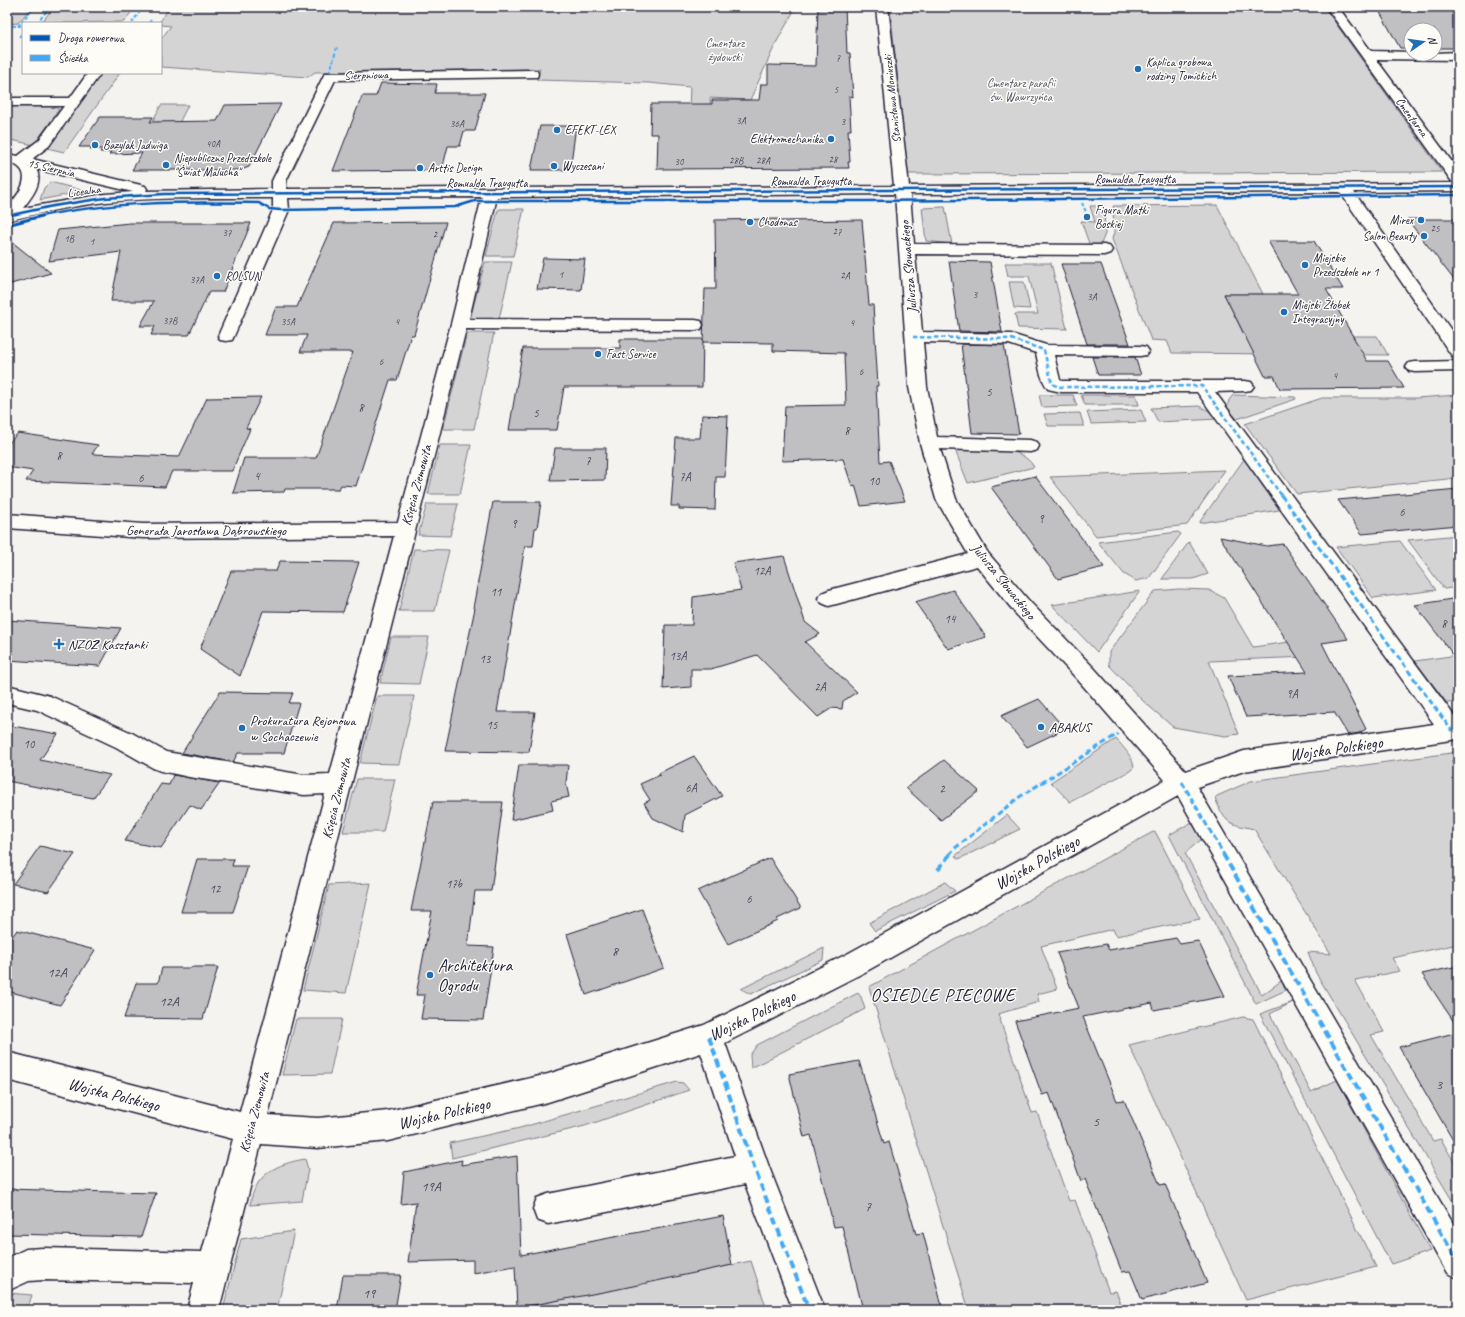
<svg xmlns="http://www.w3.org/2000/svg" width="1465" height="1317" viewBox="0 0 1465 1317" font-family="Caveat,sans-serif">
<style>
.green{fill:#d5d4d5;stroke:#7c7b88}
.building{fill:#c0bfc2;stroke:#22223b}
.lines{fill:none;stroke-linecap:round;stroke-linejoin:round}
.minor-casing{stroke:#22223b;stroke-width:3}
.minor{fill:#fdfcf7;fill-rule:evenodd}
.quiet-far3{stroke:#3fa9f5;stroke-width:2;stroke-dasharray:3.5 2;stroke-linecap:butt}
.quiet-far2{stroke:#3fa9f5;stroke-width:2.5;stroke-dasharray:4.5 2.5;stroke-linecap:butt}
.quiet-far1{stroke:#3fa9f5;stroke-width:3;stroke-dasharray:6 3;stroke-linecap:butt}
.quiet{stroke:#3fa9f5;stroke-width:4;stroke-dasharray:8 4;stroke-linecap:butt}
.cycleway-far1-casing{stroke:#fdfcf7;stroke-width:4}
.cycleway-casing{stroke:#fdfcf7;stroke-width:5}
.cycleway-far1{stroke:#0057b8;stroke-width:2.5}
.cycleway{stroke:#0057b8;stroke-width:3}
.poi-dot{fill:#1f6fb2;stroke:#fdfcf7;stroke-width:1.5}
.labels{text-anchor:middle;stroke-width:3;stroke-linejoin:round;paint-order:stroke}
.far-number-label{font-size:10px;fill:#4a495d}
.far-park-label{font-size:12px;fill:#585769;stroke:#fdfcf7}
.far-poi-label{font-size:12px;fill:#22223b;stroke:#fdfcf7;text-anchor:start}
.far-street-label{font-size:12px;fill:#22223b;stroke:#fdfcf7}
.number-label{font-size:12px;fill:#4a495d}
.street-label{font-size:14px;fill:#22223b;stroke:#fdfcf7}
.poi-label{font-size:14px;fill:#22223b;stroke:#fdfcf7;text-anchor:start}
.near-number-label{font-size:14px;fill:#4a495d}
.near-street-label{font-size:17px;fill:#22223b;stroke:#fdfcf7}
.near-poi-label{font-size:17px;fill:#22223b;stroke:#fdfcf7;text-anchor:start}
.near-neighbourhood-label{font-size:18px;letter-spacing:1px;fill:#22223b;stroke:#fdfcf7}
</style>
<rect width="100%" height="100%" fill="#f4f3ef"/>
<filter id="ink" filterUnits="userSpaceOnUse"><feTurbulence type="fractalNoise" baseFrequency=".025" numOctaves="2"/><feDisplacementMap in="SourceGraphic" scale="8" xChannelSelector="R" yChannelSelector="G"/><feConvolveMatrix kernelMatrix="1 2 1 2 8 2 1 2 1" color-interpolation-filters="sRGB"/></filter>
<g filter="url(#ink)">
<path class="green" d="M7 7H32L18 23 7 24Z
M54 7H135L124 22 41 23Z
M170 7H796L775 45 750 100 710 98 711 130H688L690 87 649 83 537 80 540 69 315 72 308 77 161 67V39L171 26 161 25V23H159Z
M890 7H1324L1442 172 908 174Z
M101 73H120L64 152 47 148Z
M161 105H188L178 125 150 126Z
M7 106H51L59 109 34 145 7 139Z
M50 182 85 191 40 200 44 188Z
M1217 205 1263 294H1224L1243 333 1350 332 1353 336H1377L1388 355 1172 353 1167 341 1151 340 1112 239 1114 233 1113 206Z
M1090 206H1104L1105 234 1100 246H1090L1081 221 1095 222Z
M945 207 952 244 926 241 922 208Z
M500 209H524L513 256H486L498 210Z
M485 262H512L499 319H470Z
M1005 263H1051L1067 329 1018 328 1015 314H1038L1029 276H1008Z
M1009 282H1024L1030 309 1014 308Z
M467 333H494L474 429H443Z
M1039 395H1073L1077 406 1042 407Z
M1081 395H1136L1139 405H1085Z
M1233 395 1295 397 1296 399 1237 419 1227 408 1229 400Z
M1458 395V478L1297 494 1245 424 1322 398H1416Z
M1199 406 1209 411 1218 419 1158 422 1151 408Z
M1141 410 1146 422 1091 424 1087 412Z
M1080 413 1084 426H1048L1044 414Z
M440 445H471L460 494H428Z
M964 449C987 450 1020 444 1034 467L968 483 955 450Z
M1247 455 1285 509 1199 523Z
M1225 470 1187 525 1096 536 1050 477Z
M427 504H458L450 536 418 535Z
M1178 532 1181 534 1149 578 1136 581 1124 574 1098 542Z
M1458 535V587L1444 589 1408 540Z
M1400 541 1436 590 1373 598 1336 547Z
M1189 542 1208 574 1193 579H1162Z
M414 549 449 550 435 611H399Z
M1179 589 1209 590 1224 598 1253 647 1297 641 1307 657 1209 661 1239 734 1225 736 1173 727 1142 700 1109 665V652L1155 591Z
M1140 591 1097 652 1052 605Z
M391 637H429L419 684 380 683Z
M1458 655V702L1447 703 1415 661Z
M377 696H414L399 764 360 763Z
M1116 739C1124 748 1132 756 1134 767L1130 771 1070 802 1051 782Z
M1458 752V759L1451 761 1458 770V944L1392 958 1400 971 1355 980 1384 1032 1371 1035 1433 1141 1441 1139 1458 1169V1210L1316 973 1308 952 1331 954 1254 829C1228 823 1226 825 1215 798L1217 796 1251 781Z
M357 779H395L383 832H343Z
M1007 815 1020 829 959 859 955 856Z
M1192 822 1202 839 1185 853 1262 995 1281 981 1286 990 1256 1004 1169 835Z
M1153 832 1156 833 1200 919 1116 936 1113 929 1041 946 1057 989 1037 994 1039 1002 998 1014 1032 1113 1037 1112 1069 1201 1075 1200 1109 1292 1116 1291 1123 1310H969L869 987Z
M945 882 955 891 875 931 869 923Z
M371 883 346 993 303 990 329 885Z
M824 948 823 960 751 994 741 989Z
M858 993 861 997 865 1009 751 1068 750 1055 757 1045Z
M1293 1002 1270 1014 1311 1092 1337 1080 1430 1251 1391 1264 1260 1014Z
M1243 1017 1253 1019 1376 1267 1246 1300 1129 1045Z
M296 1019H342L330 1074 282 1075Z
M677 1082 683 1083 689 1090 585 1126 452 1158 450 1143 520 1128Z
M305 1159 308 1169 302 1201 250 1205C255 1174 276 1164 305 1159Z
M294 1231 277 1310H223L241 1239Z
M751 1261 767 1310H510Z
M7 1293 32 1295 27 1310H7Z"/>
<path class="building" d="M818 7H845L847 53H850L853 97 849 96 851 130H848L850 162H848L849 168 657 169 658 134H650L651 104H712V100H759L761 84H768V65L816 66Z
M1377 7H1458V48H1435V30H1411V48H1400Z
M381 83 437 84 435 93H485L475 131H464L460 146H448L442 170 333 171 362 96H376Z
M281 104 249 167 241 170H132L142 153 109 154 111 152H100L102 149H90L92 147H79L100 117H153L150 122 217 121 225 105Z
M540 126H576L570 170H531Z
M780 219V221L862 220 869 305H873L878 386H876L880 462 889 461 905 501 861 506 855 485 852 486 843 459 782 461 785 406 846 405 844 353 773 351V343L703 342 705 289H716L715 220Z
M1407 219H1458V285Z
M446 222 414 335H411L397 380H390L356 486 341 485 339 489H285L284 492 233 493 244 458H316L353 352H300L307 335H265L276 307H297L334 223Z
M130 223H251L223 292H209L189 335H151L155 326H140L154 301H111L121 252 49 261 58 230Z
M7 238 51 273 7 285Z
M1268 241H1314L1343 289H1326L1367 361H1388L1404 388 1280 389 1274 376H1265L1224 294H1298Z
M543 258 585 259 581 290 537 289Z
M949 261 990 262 1002 332 959 331Z
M1061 264H1101L1130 344H1087Z
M620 339H703L702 387H564L557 430H509L523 348H620Z
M961 344 1004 345 1019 434 972 433Z
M1092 357H1135L1141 375H1098Z
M261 397 246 428 250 429 232 471H172L165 487 26 481 33 471 7 467V445L18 433 98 445 92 454 179 457 207 398Z
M702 415 728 416 725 477H716L715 510 679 509V506H671L676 438H700Z
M555 448H606L605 480 550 481Z
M1035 476 1084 541 1104 567 1058 579 991 487Z
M1458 489V525L1362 534 1338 500Z
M493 502H541L537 528H535L533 546H525L497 712H535L529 752 445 751 475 608H473Z
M1220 537 1267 546 1283 544 1348 639 1322 643 1366 729 1359 733 1348 735 1334 712 1246 717 1228 676 1307 672Z
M784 556 805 622 820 634 805 642 857 692 843 701 842 709 832 708 818 717 757 655 711 669H691V687L663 689 665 625H692L693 597 741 590 733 563Z
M280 561 359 562 343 612 263 611 240 676 200 649 231 571H276Z
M953 590 986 637 948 649 915 602Z
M1458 598V661L1415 605Z
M7 620 121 628 100 666 7 660Z
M220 692 293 693 289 703H299L284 753H238L233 762 182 753Z
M1039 699 1065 729 1027 747 1001 716Z
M7 725 58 734 40 760 110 775 93 798 7 781Z
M694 756 722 796 685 815 683 832 653 818 644 803 650 800 640 784 660 775 659 773Z
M944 760 979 791 941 820 906 788Z
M519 765H568L566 783 569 797 551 801 553 810 511 820Z
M173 775 220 783 201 810 190 805 161 848 125 841 161 784 169 785Z
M433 802H503L491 891H475L468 946 494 947 483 1020 421 1019 425 995H416L432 911H411Z
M40 846 75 854 48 892 13 884Z
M770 858 801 908 777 919 778 921 728 944 698 891Z
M197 859H234L232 866H248L233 912H181Z
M642 909 664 968 586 995 567 934Z
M17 930 95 950 60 1005 7 991V944Z
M1176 938 1180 944 1198 941 1225 996 1154 1010 1152 1003 1083 1017 1117 1101 1124 1100 1160 1185 1165 1184 1207 1283 1142 1300 1130 1271 1122 1272 1085 1179 1081 1181 1049 1093 1042 1095 1015 1021 1079 1008 1057 953 1106 944 1109 950Z
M1458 966V1028L1422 974Z
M192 967H218L203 1019 124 1018 136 983H158L162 968H191Z
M1458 1032V1149L1399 1047Z
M859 1061 884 1144 889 1142 916 1234 923 1233 943 1310H863L842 1226 834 1227 811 1135 804 1137 789 1074Z
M517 1156 521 1255 723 1216 732 1265 614 1290 517 1308 515 1266 473 1273V1260L408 1262 416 1202 401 1204 404 1172 462 1160 461 1165Z
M7 1189 113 1192 156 1193 141 1237 7 1234Z
M343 1275H401L395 1310H337Z"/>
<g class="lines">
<defs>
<path id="minor" d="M876 7H888L909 186 1453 183 1326 7H1338L1371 51 1411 52V54L1458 52V60L1376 59 1458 170V191L1354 192 1458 340V357L1452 356 1340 192 910 194 914 244 1104 245 1110 247 1112 250 1110 253 1104 255 915 254 922 332 1011 334 1046 345 1140 346 1146 347 1149 351 1146 355 1140 356 1054 355 1060 380 1062 381H1245L1251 382 1254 386 1251 390 1245 391 1215 392 1458 721V739L1244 771 1197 787 1458 1232V1278L1447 1273 1178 796 865 972 725 1043 769 1167 825 1310H793L745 1184 548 1224 537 1220 533 1209 537 1198 548 1194 735 1156 701 1053 548 1102 388 1141 318 1148 261 1144 219 1310H187L194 1283 43 1280 29 1281 7 1291V1258L26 1249 43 1248 202 1252 233 1139 7 1080V1052L240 1112 325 794 304 795 189 777 161 771 153 768 116 747 37 710 7 703V685L50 696 132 733 166 752 304 775 330 774 394 536 143 538 7 528V514L143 524 398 522 451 324 482 197 288 198 289 210 234 336 232 340 226 341 220 340 218 336 273 210V198C217 198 161 197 106 202 72 206 40 213 7 221 7 217 6 211 7 208 8 205 13 201 15 198 27 182 29 167 7 162V154L18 156 39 140 64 106H7V98H70L88 73H101L49 146 32 159 145 186 147 189 146 191 272 189V181L325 73 532 70 537 71 538 74 537 77 335 80 286 181 287 189 894 186ZM36 169 133 192 105 194 23 208C31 198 44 182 36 169ZM895 194 909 387 920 443 936 499 968 554 829 590 822 593 818 598 822 603 829 606 977 566 1016 614 1078 680 1165 780 847 954 704 1025 548 1074 388 1111 318 1118 268 1115 466 329 695 330 701 329 703 325 701 321 695 320 469 319 497 197ZM923 342 1009 344 1036 353C1039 366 1040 378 1048 389L1061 392H1197L1434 724 1244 751 1186 771 1094 668 1030 602 988 553 956 499 940 449 1030 452 1037 450 1039 446 1037 442 1030 440 937 437 927 387Z
M1458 361V371L1415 372 1409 371 1406 367 1409 363 1415 362Z"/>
</defs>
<use href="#minor" class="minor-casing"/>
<use href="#minor" class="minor"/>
<path class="quiet-far3" d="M37 23 50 7
M132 23 143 7
M149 23 152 19
M7 26H21
M18 26 34 7
M19 37 23 32
M330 72 337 47
M1082 203 1086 212"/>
<path class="quiet-far2" d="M913 337 1011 339 1044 350 1051 380 1054 385 1061 387 1202 386 1282 496"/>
<path class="quiet-far1" d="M1281 495 1452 731
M1182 782 1224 855
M949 855 954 849 1018 798 1118 734"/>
<path class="quiet" d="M1223 854 1458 1262
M938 870 950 854
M709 1037 754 1167 809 1310"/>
<defs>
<path id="cycleway-far1" d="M7 216 53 206 105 198 164 194 1458 187
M37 217C110 201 185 202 259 203L269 209 281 210 455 207 475 201H865L1458 195"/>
<path id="cycleway" d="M7 225 42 216"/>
</defs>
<use href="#cycleway-far1" class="cycleway-far1-casing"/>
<use href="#cycleway" class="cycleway-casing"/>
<use href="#cycleway-far1" class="cycleway-far1"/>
<use href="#cycleway" class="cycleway"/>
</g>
</g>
<g class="poi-dot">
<circle cx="1138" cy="69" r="4"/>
<circle cx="557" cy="130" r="4"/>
<circle cx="831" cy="139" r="4"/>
<circle cx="95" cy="145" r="4"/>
<circle cx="166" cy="165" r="4"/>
<circle cx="554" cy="166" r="4"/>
<circle cx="420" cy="168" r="4"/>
<circle cx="1087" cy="217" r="4"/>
<circle cx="1421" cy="220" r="4"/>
<circle cx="750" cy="222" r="4"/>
<circle cx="1424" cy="236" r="4"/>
<circle cx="1305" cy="265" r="4"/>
<circle cx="217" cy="276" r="4"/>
<circle cx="1284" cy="312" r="4"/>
<circle cx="598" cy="354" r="4"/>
<path d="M57 638h4v4h4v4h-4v4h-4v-4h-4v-4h4z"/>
<circle cx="1041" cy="727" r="4"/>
<circle cx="242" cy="728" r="4"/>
<circle cx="430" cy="975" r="4"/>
</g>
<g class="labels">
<g class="far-number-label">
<text x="838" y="61">7</text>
<text x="836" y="93">5</text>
<text x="741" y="124">3A</text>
<text x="843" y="125">3</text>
<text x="457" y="127">36A</text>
<text x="213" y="147">40A</text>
<text x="833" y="163">28</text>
<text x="736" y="164">28B</text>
<text x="763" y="164">28A</text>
<text x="679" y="165">30</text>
<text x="1435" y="232">25</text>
<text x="837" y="235">27</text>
<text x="227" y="236">37</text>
<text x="435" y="238">2</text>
<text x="69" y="242">1B</text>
<text x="92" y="245">1</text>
<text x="561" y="278">1</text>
<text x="845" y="279">2A</text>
<text x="197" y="283">37A</text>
<text x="975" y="298">3</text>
<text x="1092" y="300">3A</text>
<text x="170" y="324">37B</text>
<text x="288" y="325">35A</text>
<text x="397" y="325">4</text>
<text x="852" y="326">4</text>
<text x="381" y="365">6</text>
<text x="861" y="375">6</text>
<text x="1335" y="379">4</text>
</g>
<g class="far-park-label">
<text x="725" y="47">Cmentarz<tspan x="725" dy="14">żydowski</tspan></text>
<text x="1021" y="87">Cmentarz parafii<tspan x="1021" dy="14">św. Wawrzyńca</tspan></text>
</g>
<g class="far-poi-label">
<text x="1146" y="66">Kaplica grobowa<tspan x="1146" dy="14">rodziny Tomickich</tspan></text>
<text x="565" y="134">EFEKT-LEX</text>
<text x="823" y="143" text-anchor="end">Elektromechanika</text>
<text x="103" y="149">Bazylak Jadwiga</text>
<text x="174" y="162">Niepubliczne Przedszkole<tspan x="174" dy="14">"Świat Malucha"</tspan></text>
<text x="562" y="170">Wyczesani</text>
<text x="428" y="172">Arttis Design</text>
<text x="1095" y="214">Figura Matki<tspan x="1095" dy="14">Boskiej</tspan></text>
<text x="1413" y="224" text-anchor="end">Mirex</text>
<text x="758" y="226">Chodonas</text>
<text x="1416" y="240" text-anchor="end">Salon Beauty</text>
<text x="1313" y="262">Miejskie<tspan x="1313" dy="14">Przedszkole nr 1</tspan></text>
<text x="225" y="280">ROLSUN</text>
<text x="1292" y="309">Miejski Żłobek<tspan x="1292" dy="14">Integracyjny</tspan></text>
<text x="606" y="358">Fast Service</text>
</g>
<g class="far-street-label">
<text transform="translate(366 75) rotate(-1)" y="4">Sierpniowa</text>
<text transform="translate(892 99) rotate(-96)" y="4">Stanisława Moniuszki</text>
<text transform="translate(1412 117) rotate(54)" y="4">Cmentarna</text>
<text transform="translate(51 168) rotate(13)" y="4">15 Sierpnia</text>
<text x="1135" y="183">Romualda Traugutta</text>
<text x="811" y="185">Romualda Traugutta</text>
<text x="487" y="187">Romualda Traugutta</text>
<text transform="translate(84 191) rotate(-8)" y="4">Licealna</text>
</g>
<g class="number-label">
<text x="989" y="396">5</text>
<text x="361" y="412">8</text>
<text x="536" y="417">5</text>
<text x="847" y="435">8</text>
<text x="59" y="460">8</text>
<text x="588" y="465">7</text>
<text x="257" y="480">4</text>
<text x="685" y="481">7A</text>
<text x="141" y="482">6</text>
<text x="874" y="485">10</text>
<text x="1402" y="516">6</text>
<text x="1041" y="523">9</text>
<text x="514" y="528">9</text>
<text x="762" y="575">12A</text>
<text x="496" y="596">11</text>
<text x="950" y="623">14</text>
<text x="1444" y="628">8</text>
<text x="678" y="660">13A</text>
<text x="485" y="663">13</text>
<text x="820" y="691">2A</text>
<text x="1292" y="698">9A</text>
<text x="492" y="729">15</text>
<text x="29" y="748">10</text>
<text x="691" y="792">6A</text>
<text x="942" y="793">2</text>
<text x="454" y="888">17b</text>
<text x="215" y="893">12</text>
<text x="749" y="903">6</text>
</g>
<g class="street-label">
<text transform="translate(908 267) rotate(-95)" y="5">Juliusza Słowackiego</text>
<text transform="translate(416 485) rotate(-75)" y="5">Księcia Ziemowita</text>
<text x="206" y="535">Generała Jarosława Dąbrowskiego</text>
<text transform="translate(1004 581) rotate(51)" y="5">Juliusza Słowackiego</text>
<text transform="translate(336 798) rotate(-76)" y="5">Księcia Ziemowita</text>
<text transform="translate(254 1112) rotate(-75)" y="5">Księcia Ziemowita</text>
</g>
<g class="poi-label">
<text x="68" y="649">NZOZ Kasztanki</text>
<text x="250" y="725">Prokuratura Rejonowa<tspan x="250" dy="16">w Sochaczewie</tspan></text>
<text x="1049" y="732">ABAKUS</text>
</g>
<g class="near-number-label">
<text x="615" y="956">8</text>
<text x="57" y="977">12A</text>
<text x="169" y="1006">12A</text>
<text x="1439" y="1089">3</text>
<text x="1096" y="1126">5</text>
<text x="431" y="1191">19A</text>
<text x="868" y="1211">7</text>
<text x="369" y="1298">19</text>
</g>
<g class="near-street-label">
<text transform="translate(1336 748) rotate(-8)" y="6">Wojska Polskiego</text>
<text transform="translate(1037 862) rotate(-29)" y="6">Wojska Polskiego</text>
<text transform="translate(752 1015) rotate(-26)" y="6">Wojska Polskiego</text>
<text transform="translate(114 1094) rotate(14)" y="6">Wojska Polskiego</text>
<text transform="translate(444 1113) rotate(-13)" y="6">Wojska Polskiego</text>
</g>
<g class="near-poi-label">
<text x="438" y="971">Architektura<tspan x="438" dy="20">Ogrodu</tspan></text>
</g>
<g class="near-neighbourhood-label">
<text x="943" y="1001">OSIEDLE PIECOWE</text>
</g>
</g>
<rect width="1465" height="1317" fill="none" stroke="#fdfcf7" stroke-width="24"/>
<rect x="12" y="12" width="1441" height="1293" fill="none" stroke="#22223b" stroke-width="1.5" filter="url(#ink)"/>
<rect x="22" y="22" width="140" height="52" fill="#fdfcf7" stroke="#a5a5ac"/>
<rect x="30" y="35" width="20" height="6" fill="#0057b8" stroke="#a5a5ac"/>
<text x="58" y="42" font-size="12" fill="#22223b">Droga rowerowa</text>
<rect x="30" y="55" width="20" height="6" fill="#3fa9f5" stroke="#a5a5ac"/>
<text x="58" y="62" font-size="12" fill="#22223b">Ścieżka</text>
<g transform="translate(1423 42) rotate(77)"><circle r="19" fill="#fdfcf7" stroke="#a5a5ac"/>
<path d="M0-3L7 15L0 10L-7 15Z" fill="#1f6fb2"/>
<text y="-6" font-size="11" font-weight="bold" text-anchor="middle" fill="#22223b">N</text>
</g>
</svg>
